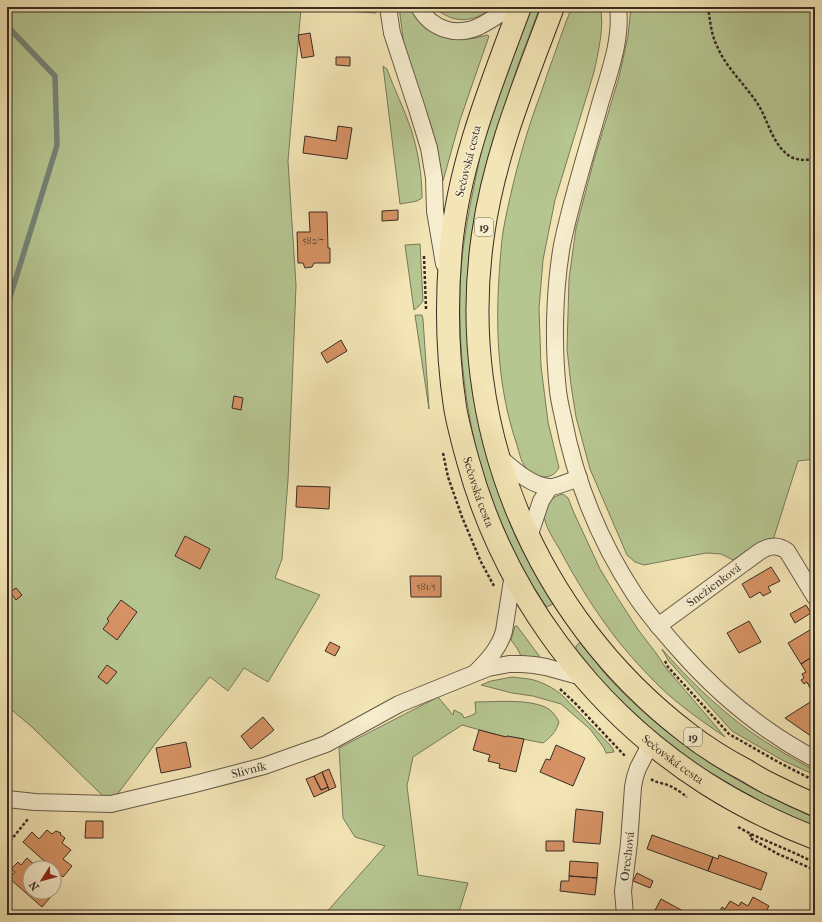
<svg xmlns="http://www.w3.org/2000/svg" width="822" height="922" viewBox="0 0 822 922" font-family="'IM FELL French Canon',serif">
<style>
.green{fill:#b6c691;stroke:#78795b}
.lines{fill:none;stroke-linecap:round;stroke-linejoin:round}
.stream{stroke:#748479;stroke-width:5.5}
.building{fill:#d79365;stroke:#392c25}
.minor-casing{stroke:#685a49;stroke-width:18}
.primary-casing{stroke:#392c25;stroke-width:24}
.path{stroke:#392c25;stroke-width:2.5;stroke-dasharray:3 2;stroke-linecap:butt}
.minor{stroke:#f7eecf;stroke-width:16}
.primary{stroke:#f3e5b5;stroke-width:22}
.labels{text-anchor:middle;stroke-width:3;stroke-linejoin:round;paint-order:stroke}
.number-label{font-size:10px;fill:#604635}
.shield{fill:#f7eecf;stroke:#726658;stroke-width:1}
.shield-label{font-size:11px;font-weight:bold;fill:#392c25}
.street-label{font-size:12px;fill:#392c25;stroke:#f7eecf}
</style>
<rect width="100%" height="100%" fill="#f3e5b5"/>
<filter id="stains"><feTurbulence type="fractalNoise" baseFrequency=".005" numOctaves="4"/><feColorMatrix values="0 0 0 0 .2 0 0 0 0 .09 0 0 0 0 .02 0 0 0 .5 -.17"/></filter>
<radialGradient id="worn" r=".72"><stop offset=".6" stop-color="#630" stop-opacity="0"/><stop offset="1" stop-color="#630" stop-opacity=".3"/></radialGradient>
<path class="green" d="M7 7H376V13L301 8 288 161 296 285 292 388 288 480 282 559 275 578 320 595 268 682 244 668 228 691 210 677 155 744 116 796 105 798 32 727 7 706Z
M399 7H411L417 18 449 37 463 39 475 38 487 35 489 36 460 120 443 181 442 180 432 129 404 45Z
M433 7H492C488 12 483 14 477 17 458 23 448 18 433 7Z
M532 7H540C531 31 521 56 513 80 504 107 496 134 489 162 485 176 480 190 477 204 462 276 464 353 479 425 486 458 497 490 509 521 521 550 537 577 553 604L547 607 545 605C535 589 524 573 516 556 506 534 496 512 488 489 477 459 471 427 466 395 461 360 459 324 460 288 461 254 467 220 474 186 477 172 480 157 483 143 496 97 515 52 532 7Z
M572 7H600C605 25 598 53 594 72L555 200 543 260 539 308 541 366 548 422 559 468C556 472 555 474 550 476 543 479 531 474 526 468 521 462 519 452 517 445 497 387 495 324 500 263 501 249 502 234 505 221 512 186 521 151 532 118 537 103 543 88 548 72 556 51 563 28 572 7Z
M631 7H815V459L798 461 773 540 758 544 749 549 733 560 721 554 706 553 644 565 635 562 627 555 590 469 576 417 571 385 567 349 569 279 576 228 594 160 619 77 628 36Z
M383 66 387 69C394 89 404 108 411 129 418 151 422 174 422 198L417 201 400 204Z
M420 244 423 301 419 306 414 310 405 245Z
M415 315H422L423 319 429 409Z
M563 494 568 498 574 513 600 569 617 597 639 631 656 653 666 668 725 737C702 721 678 705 658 685 644 671 631 657 619 642 596 613 577 582 560 550 554 540 544 525 544 514 544 503 553 496 563 494Z
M515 626H517L540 657 539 659 521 656 517 648 511 640Z
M579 643 581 644C590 654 598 665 606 675 636 708 675 740 713 765 745 786 780 802 815 818V820L809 824 761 802 710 773 691 760 652 729 613 693 601 680 576 649V646Z
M662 649C687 678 714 704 744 727 767 744 791 757 815 771V775L782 760 732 731 674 667 668 660Z
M512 677C518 678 523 678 529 679 541 681 554 688 563 696L610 745 613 749 614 752 606 753 604 748 590 729 561 704 533 696 512 693 481 685 491 681Z
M438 697 453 715 454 710 462 714 464 718 470 716 476 713 475 702C495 702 534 698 550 710 554 713 557 718 559 722 556 732 551 737 543 743L507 736 506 737 462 725 413 757 407 786 418 875 468 883 458 915H324L385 846 355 837 343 818 339 748Z"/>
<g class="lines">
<path class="stream" d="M7 26 55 76
M7 307 55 152 57 145 55 76"/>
</g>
<path class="building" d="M310 33 314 56 302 58 298 35Z
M336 57H350V66L336 65Z
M338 126 352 128 347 159 303 153 305 136 336 141Z
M398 210V220L382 221V211Z
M309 212H327L328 248H330V263H314L312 267 305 268 303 263H298L297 232H310Z
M341 340 347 351 327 363 321 353Z
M234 396 243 398 241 410 232 408Z
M297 486 330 487 329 509 296 507Z
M185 536 210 549 200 569 175 556Z
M771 567 780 581 768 587 771 592 763 596 760 592 750 598 742 584Z
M410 576H441V597H411Z
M16 588 22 595 16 600 10 592Z
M121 600 137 612 117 640 103 629 109 621 107 619Z
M806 605 811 613 795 623 790 614Z
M749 621 761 642 739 653 727 633Z
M815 627V655L801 664 788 643Z
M330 642 340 647 335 656 325 651Z
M815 655V688L811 690 807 682 804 684 801 680 804 678 802 674 806 672 801 664Z
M107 665 117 672 107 684 98 677Z
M815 699V739L785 718Z
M263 717 274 730 251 749 241 736Z
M479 730 506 737 507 736 524 739 516 772 499 768 500 764 488 761 490 755 473 750Z
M186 742 191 767 161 773 156 748Z
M556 745 585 758 573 786 540 772 546 759 550 760Z
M329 769 336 787 329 790 322 772Z
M322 772 328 787 321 790 314 776Z
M314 776 321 790 328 787 329 790 314 797 306 779Z
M576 809 603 812 600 844 573 842Z
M86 821H103V838H85Z
M47 830 52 834 56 831 61 833 60 834 65 838 62 843 71 850 63 859 72 866 63 877 54 869V868H52L23 842 32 832 39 839Z
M652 835 713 857 708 871 647 849Z
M546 841H564V851H546Z
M719 855 767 873 761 890 708 871 713 857 718 859Z
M27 858 38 868H30V892H52L54 893 42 907 9 878 15 872 11 869 18 862 21 865Z
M570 861 598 863 597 878 569 876Z
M637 873 653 881 650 888 633 881Z
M569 876 597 878 595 895 560 891 561 881H569Z
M753 897 769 906 764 915H718L722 907 725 909 730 901 739 906 741 902 748 906Z
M661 899 685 912 684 915H655L653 914Z
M815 901V915H811L809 914Z"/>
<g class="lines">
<defs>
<g id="minor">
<path d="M388 7 392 33 417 109 429 148 434 178 435 211 444 264"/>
<path d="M419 7C431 29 456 37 478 27 490 21 500 14 511 7"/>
<path d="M618 7C622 40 609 73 600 104 587 151 572 197 562 245 554 291 553 345 558 391 559 400 561 408 563 417 575 480 600 542 635 595 649 616 665 634 681 652 719 695 764 732 815 759"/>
<path d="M499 457C512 468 531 486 549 487 555 488 572 480 579 478"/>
<path d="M529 537 541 501 550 487"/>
<path id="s1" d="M658 626 759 552C768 546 777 544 787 551L815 597"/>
<path d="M476 672C488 660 500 647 504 631L513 574"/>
<path id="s2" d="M7 799 35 802 111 804 191 785 264 766 326 744 399 704 488 668 509 664H522L534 665 546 667 586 678"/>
<path id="s3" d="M625 915 623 891 629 843 633 787 635 777 638 768 651 743"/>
</g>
<g id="primary">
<path id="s4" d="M520 7C491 85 459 163 451 247 446 301 447 354 455 407 458 425 463 443 468 461 504 593 592 711 707 784 740 805 779 824 815 838"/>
<path d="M553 7C525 82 494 155 483 235 455 425 535 616 686 732 705 747 726 760 747 771 755 776 763 781 772 785 786 792 801 799 815 805"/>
</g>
</defs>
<use href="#minor" class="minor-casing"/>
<use href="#primary" class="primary-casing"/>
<path class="path" d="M708 7C710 20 711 34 717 46 726 68 746 85 759 106 769 123 773 146 791 157 799 161 807 160 815 159
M424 256 426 309
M443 453 448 477 462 517 481 562 494 586
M665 661 668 667 729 734 780 763 815 781
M560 689 575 703 625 756
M651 779C656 783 664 783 670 786 676 789 682 793 687 797
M738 827 751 834 801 856
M751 834 750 838 778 854 815 870
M7 845 28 819
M801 856 815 863"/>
<use href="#minor" class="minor"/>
<use href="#primary" class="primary"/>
</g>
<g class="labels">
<g class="number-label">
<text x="313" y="244">582/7</text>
<text x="426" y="590">581/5</text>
</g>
<g class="shield">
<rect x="475" y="218" width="18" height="18" rx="3"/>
<rect x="684" y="728" width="18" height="18" rx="3"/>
</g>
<g class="shield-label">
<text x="484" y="231">19</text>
<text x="693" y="741">19</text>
</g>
<g class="street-label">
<text transform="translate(468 161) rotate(-76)" y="4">Sečovská cesta</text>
<text dy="4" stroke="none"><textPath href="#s4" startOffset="499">Sečovská cesta</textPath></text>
<text dy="4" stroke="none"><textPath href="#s1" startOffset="69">Snežienková</textPath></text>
<text dy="4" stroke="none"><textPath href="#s4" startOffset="835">Sečovská cesta</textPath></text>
<text dy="4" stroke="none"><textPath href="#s2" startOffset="246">Slivník</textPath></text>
<text dy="4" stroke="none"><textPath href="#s3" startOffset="59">Orechová</textPath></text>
</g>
</g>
<rect width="822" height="922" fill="none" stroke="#f3e5b5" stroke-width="24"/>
<rect x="8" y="8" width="806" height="906" fill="none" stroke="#392c25" stroke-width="2"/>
<rect x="12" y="12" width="798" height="898" fill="none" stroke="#392c25"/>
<g transform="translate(42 880) rotate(234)"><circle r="19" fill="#f7eecf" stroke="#aba08b"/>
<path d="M0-3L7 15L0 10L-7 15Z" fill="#8f2418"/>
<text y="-6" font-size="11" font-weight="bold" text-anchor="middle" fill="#392c25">N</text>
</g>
<rect width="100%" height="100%" filter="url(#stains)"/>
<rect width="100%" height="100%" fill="url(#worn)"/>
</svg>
